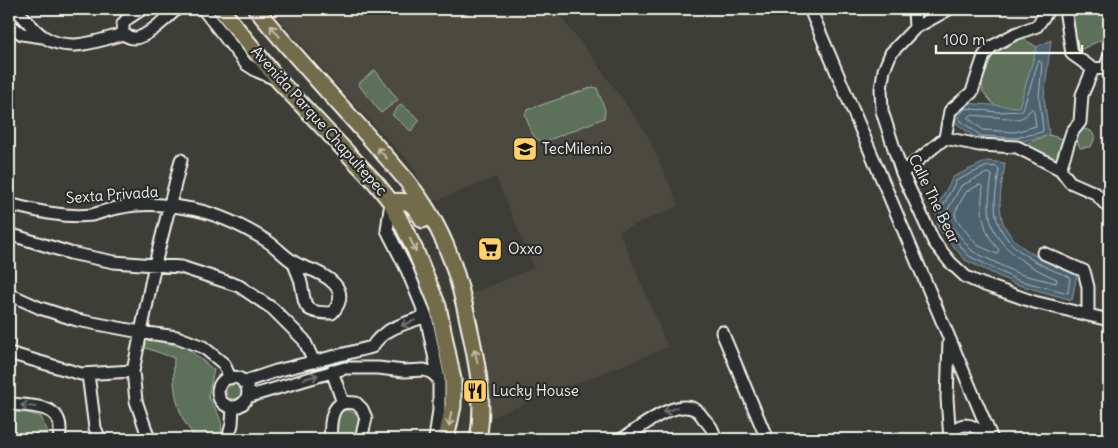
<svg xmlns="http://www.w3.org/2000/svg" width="1118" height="448" viewBox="0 0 1118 448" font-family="Delius,sans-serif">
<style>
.built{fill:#4c4941}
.green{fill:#5b705a;stroke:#a8b0a1}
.water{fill:#4b626f;stroke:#8f9b9f}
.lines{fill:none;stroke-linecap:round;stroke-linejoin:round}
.shore{stroke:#b0b8b8;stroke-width:1}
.minor-casing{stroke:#f4f1e8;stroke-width:15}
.major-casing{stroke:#f4f1e8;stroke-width:19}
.minor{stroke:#2a2d2e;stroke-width:11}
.major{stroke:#736c4b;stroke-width:15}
.oneway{stroke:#c0bca9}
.oneway2{stroke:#71726f}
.labels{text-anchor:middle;stroke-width:4.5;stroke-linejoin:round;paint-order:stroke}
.street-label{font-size:15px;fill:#f4f1e8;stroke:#2a2d2e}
.poi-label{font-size:15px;fill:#f4f1e8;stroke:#2a2d2e;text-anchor:start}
</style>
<rect width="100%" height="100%" fill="#3e3e39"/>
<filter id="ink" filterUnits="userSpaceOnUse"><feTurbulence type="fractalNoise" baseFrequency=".02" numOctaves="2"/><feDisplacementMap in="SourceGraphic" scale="10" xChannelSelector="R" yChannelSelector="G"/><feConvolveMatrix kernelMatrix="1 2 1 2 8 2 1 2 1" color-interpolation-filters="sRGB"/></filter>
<g filter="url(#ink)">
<path class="built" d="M271 9H554L590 54 647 134 679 206 619 231 668 347 481 421 463 297 534 268 496 177 432 202 411 164 336 84Z"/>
<path class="green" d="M1065 9H1109V36L1072 54Z
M1015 34 1037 47 1019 108 996 107 983 92 980 67Z
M375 70 398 100 381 113 358 84Z
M593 87 597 88 605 110 604 118 544 142C531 140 530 125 525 115L527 110Z
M401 104 420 120 411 131 392 115Z
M1081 128 1091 131 1095 137 1091 147 1080 148 1073 133Z
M1049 135 1070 141 1060 169 1017 147Z
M142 338 187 348 214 370 208 396C215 410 228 423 218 439H194C193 432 186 426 183 419 174 398 173 380 174 358L140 346Z
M226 391a8 8 0 1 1 16 0a8 8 0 1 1-16 0Z
M348 410 356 414 360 419 356 436 354 439H338L336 421 340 412Z
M9 412H25L41 417 47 430V439H9Z"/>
<path class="water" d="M1051 40 1044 97 1049 135 1016 143 979 141 956 123 952 115 963 103 1019 107 1037 47Z
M987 161 1005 163C1003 180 998 197 1001 214 1005 246 1051 265 1077 274L1072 300 1015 284 965 260 938 228 936 209 953 177Z"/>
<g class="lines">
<path class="shore" d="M1039 61 1042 63 1039 97 1043 129 1042 132 1016 138 981 136 960 120 959 115 966 108 996 112 1022 111Z
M1032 109 1034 111 1036 126 1015 132 983 130 968 118 971 115 1019 119 1025 116Z
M988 166 997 167 999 169C998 180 995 192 995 204 994 245 1038 265 1070 277L1068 293 1017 280 969 256 943 226 941 210 956 181Z
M988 173 992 175C990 190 987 206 991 222 998 249 1032 269 1057 279L1056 283 1019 274 972 251 949 223 947 211 961 186Z
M980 185 983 187C980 211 982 231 999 250L997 254 977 245 956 219 955 212 966 192Z"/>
<defs>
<path id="minor" d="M16 9C24 17 33 30 44 37 68 53 98 41 123 34
M142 9 127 19 123 24V34C127 36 130 38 134 38 146 39 168 16 177 9
M203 9 246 64 257 71 278 80
M810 9 992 439
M914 9 915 28
M949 9 915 28 891 53 884 70 881 89 882 111 902 173 934 242 950 262 966 277 982 284 1034 302 1109 320
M1065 9 1072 54 1093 69
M9 25 22 34 43 37
M945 138 950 111 972 92 984 56 991 47 1015 34 1037 26 1049 9
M1060 169 1072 132 1080 122 1082 95 1093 69 1105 68 1109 58
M902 173 945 138 979 145 1017 147 1060 169 1070 182 1095 193 1109 208
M391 202 387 230 407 270 426 316 439 379V410L435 439
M9 204C35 211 65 218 92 215 100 213 109 209 118 208 139 203 164 204 186 208 214 212 243 226 267 241 281 250 288 262 304 267 325 274 354 289 332 313 298 313 307 303 300 279 298 274 296 269 294 264
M9 234 70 253 114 262 181 267 239 286 273 309 304 340 314 362
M1043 253 1084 271 1088 287V315
M9 294 40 308 77 320 140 332 177 337 203 347 224 364 230 378
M722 332 767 439
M949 341 947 398 950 439
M9 353 81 374 133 371
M332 371 343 403
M88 374 95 428 100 439
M218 392a15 15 0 1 1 30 0a15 15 0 1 1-30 0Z
M243 382 276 371 372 347C383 328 407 323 426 316
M247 397 345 368H378L404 371 424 370 431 372 439 379
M9 406 13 404C38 407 66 405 59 439
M149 439 136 401 133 371 155 264 181 160
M228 439 232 424 233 407
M331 439C330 428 330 407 343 403 347 402 352 403 356 403L362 409 366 418 361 439
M622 439C639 429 676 397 696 410 699 412 702 416 704 419 710 425 715 431 714 439
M950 439C955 420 978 421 983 439"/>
<path id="major" d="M221 9 279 81 375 182 391 202 415 250 438 306 453 380V406L446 439
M256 9C291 52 329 93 366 134 392 164 419 191 437 227 455 261 463 297 471 335 478 369 485 404 478 439
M391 202C411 199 413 204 423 220"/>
</defs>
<use href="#minor" class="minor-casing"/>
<use href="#major" class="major-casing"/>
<use href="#minor" class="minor"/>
<use href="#major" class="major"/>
</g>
<defs><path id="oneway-shaft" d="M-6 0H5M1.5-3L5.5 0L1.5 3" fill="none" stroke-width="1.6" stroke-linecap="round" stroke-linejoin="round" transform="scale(1.25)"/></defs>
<g class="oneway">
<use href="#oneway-shaft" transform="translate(275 31) rotate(-129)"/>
<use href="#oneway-shaft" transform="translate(382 153) rotate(-132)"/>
<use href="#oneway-shaft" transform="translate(413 245) rotate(64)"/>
<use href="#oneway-shaft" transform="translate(476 356) rotate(-102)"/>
<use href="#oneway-shaft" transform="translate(450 419) rotate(100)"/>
</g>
<g class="oneway2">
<use href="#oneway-shaft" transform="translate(408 323) rotate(159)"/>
<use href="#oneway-shaft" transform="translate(311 377) rotate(-16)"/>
<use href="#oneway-shaft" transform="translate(28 406) rotate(-172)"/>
<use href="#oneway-shaft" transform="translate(670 410) rotate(159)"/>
</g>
</g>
<defs>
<symbol id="university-square" viewBox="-11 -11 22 22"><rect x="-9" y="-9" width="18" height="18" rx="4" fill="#ffd166" stroke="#2a2d2e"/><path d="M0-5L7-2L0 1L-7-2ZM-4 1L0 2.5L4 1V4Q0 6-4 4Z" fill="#111"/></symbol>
<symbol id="supermarket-square" viewBox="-11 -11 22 22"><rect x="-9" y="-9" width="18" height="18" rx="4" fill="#ffd166" stroke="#2a2d2e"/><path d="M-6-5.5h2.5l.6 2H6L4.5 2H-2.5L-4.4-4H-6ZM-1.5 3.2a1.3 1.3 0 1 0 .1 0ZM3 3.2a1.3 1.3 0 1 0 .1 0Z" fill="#111"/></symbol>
<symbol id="restaurant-square" viewBox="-11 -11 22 22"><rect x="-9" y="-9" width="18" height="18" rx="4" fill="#ffd166" stroke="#2a2d2e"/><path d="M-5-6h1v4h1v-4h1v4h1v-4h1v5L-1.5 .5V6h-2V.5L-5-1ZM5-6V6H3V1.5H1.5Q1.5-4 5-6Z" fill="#111"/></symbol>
</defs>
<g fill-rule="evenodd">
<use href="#university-square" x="511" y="135" width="28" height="28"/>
<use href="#supermarket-square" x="476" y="235" width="28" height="28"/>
<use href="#restaurant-square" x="461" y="377" width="28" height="28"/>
</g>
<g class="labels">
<g class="street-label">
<text transform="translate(319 121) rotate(48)" y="5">Avenida Parque Chapultepec</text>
<text transform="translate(112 195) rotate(-4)" y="5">Sexta Privada</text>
<text transform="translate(934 199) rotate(64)" y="5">Calle The Bear</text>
</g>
<g class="poi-label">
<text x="542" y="154">TecMilenio</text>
<text x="508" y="254">Oxxo</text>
<text x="492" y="396">Lucky House</text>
</g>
</g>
<rect width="1118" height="448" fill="none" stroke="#2a2d2e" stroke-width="30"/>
<rect x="15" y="15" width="1088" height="418" fill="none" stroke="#f4f1e8" stroke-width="2" filter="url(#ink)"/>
<path d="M936 45v8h146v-8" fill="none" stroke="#f4f1e8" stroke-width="2.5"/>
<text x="943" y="45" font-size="15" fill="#f4f1e8" stroke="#2a2d2e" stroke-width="4" paint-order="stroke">100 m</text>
</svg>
